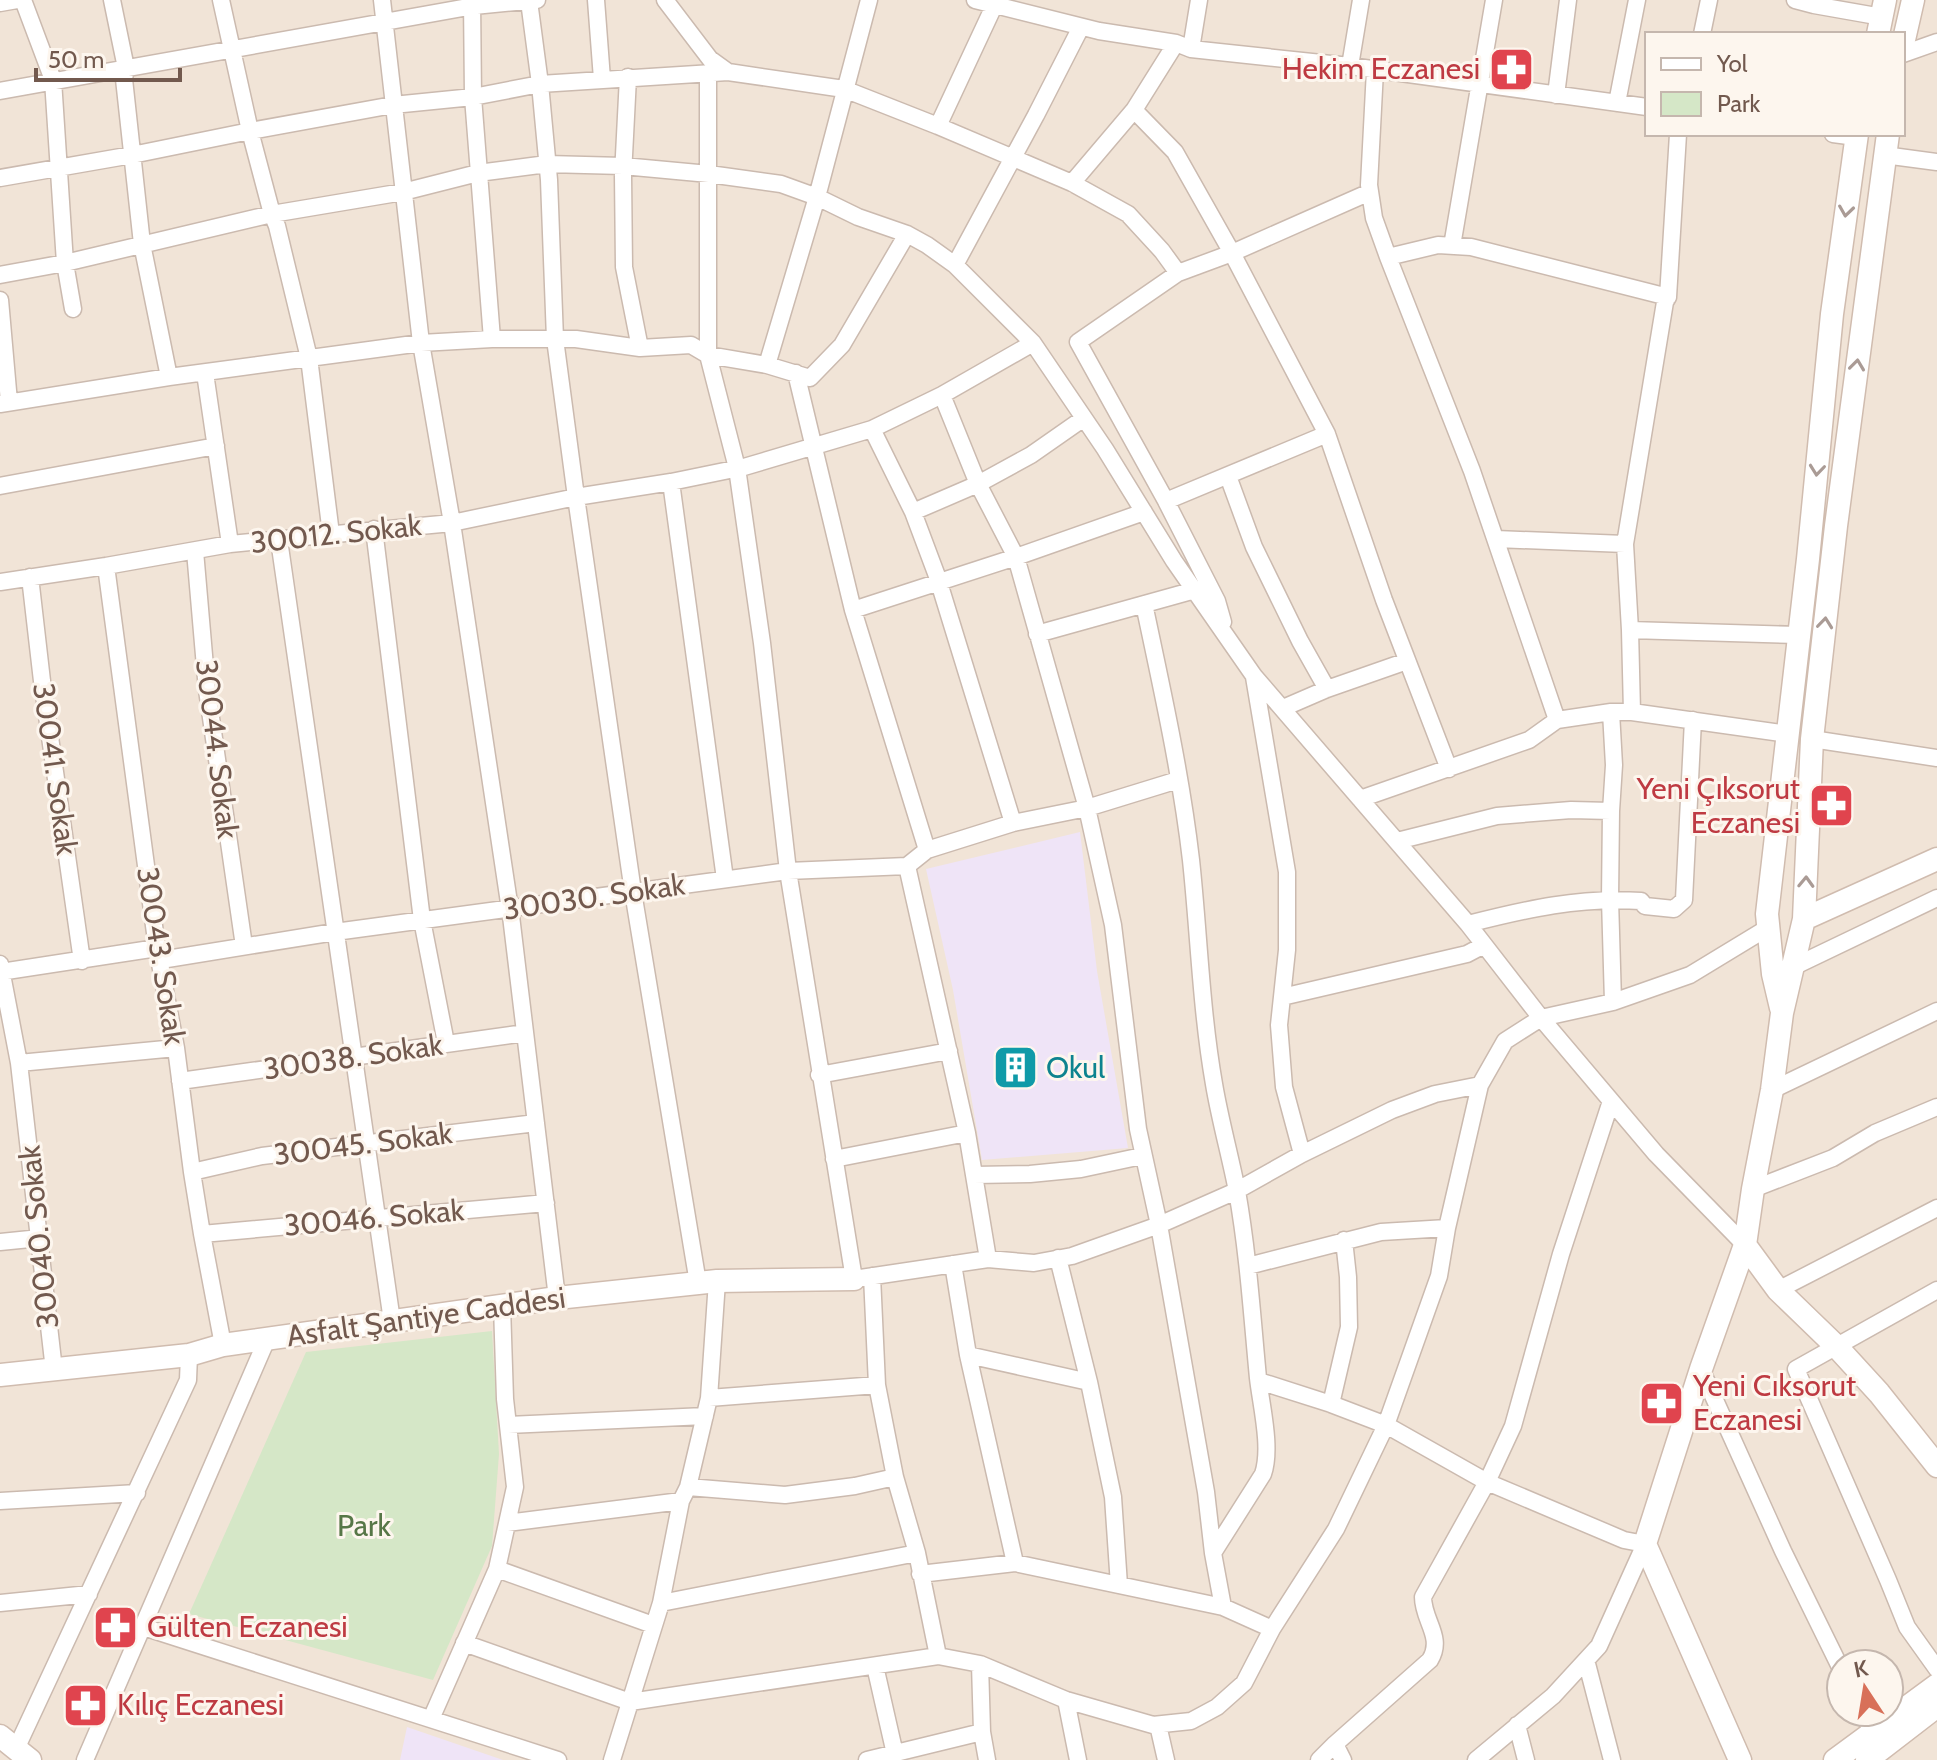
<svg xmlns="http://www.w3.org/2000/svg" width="1937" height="1760" viewBox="0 0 1937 1760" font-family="Cabin,sans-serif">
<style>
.residential{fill:#f1e4d7;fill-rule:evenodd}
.education{fill:#efe4f7}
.green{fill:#d5e7c7}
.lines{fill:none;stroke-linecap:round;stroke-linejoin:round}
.street-casing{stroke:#cbbaaf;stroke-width:19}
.secondary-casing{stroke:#d0bcaf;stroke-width:25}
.street{stroke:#fff;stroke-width:16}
.secondary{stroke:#fff;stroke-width:22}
.oneway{stroke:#aa9b95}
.labels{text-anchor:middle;stroke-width:6;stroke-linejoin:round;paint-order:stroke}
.health-label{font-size:30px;fill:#be3a42;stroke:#fdf6ee;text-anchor:start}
.street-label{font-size:30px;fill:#72594e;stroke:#fdf6ee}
.culture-label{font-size:30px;fill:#0d838f;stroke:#fdf6ee;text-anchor:start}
.park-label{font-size:30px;fill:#577747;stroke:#fdf6ee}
</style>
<rect width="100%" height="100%" fill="#faf2e8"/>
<path class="residential" d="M0 0H1937V1760H0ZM1647 34H1903V134H1647ZM1841 1664H1889V1712H1841Z"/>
<path class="education" d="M1080 832 1097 971 1128 1148 982 1160 953 990 926 869Z
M407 1727 503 1760H400Z"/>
<path class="green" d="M492 1331 499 1454 492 1546 433 1680 189 1614 306 1352Z"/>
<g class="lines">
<defs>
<path id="street" d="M23 0 53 80 65 263 73 309
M112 0 126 68 124 79 142 244 169 377
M221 0 250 131 272 214 277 226 309 358 331 534
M382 0 421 343 452 523 511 916 557 1298
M472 0 473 97 492 339
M596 0 602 79
M665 0 710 59 728 72 844 89 938 126 1072 183 1128 214 1162 251 1178 273
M975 0 1099 31 1176 43 1191 49 1350 66 1647 107
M1795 0 1814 5 1882 17
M529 1 540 84 549 180 555 339 576 497 633 892 698 1283
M0 3 17 0
M1702 34 1709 0
M1191 49 1199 0
M1903 54 1937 42
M1350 66 1361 0
M1375 70 1369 185 1374 218 1388 257 1472 471 1557 720 1611 712H1632L1788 734
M708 73V355L767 365 810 378 842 345 907 234
M628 77 623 175 624 267 640 348
M0 91 474 6 537 0
M1556 95 1568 0
M1617 103 1637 0
M1134 110 1175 152 1232 253 1327 434 1384 600 1449 769
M938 126 994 6
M1833 134 1856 137
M1884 155 1937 162
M0 178 132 155 250 131 393 105 473 97 540 84 728 72
M1072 183 1134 110 1176 43
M1452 246 1494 0
M1388 257 1438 245 1471 247 1668 297
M955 265 1036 115 1081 27
M0 275 65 263 272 214 403 192 478 173 547 164 623 166 709 174 781 184 817 197 858 217 907 234 927 245 955 265 1033 343 1105 449 1174 561 1254 676 1468 924 1541 1018 1656 1154 1745 1245
M0 300 9 402
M767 365 817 197 869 0
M205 373 230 544
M796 373 853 610 927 850
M942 395 978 484 1016 557 1087 808 1113 925 1138 1129 1159 1225 1206 1492 1213 1553 1223 1607
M0 404 169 377 421 343 492 339H576L640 348 691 345 708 355 737 468 762 643 788 871 854 1279 988 1259
M872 429 913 512 937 576 1013 823
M1228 476 1254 547 1300 641 1327 689
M671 482 725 879
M0 486 216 446
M1166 501 1327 434
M913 512 978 484 1031 455 1084 418
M374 529 422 920 446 1043
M1496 539 1625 544
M279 540 392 1321
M195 551 207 690 244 946
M106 566 157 948 176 1048 192 1172 202 1234 223 1345
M30 577 42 681 82 961
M0 582 106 566 230 544 452 523 576 497 671 482 744 467 872 429 942 395 1033 343
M1144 604C1162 689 1181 774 1191 860 1199 935 1201 1010 1214 1084 1220 1120 1230 1155 1237 1191 1248 1253 1252 1315 1258 1378 1261 1405 1272 1448 1263 1474L1213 1553
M853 610 1016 557 1144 512
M1223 622 1217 601 1166 501 1078 342 1178 273 1232 253 1370 192
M1630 630 1799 635
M1037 634 1195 590
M1254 677 1287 872V950L1279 1025 1284 1087 1302 1154
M1283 708 1327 689 1407 661
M1611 712 1614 765 1611 811 1610 899 1613 1002
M1632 712 1630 630 1625 544 1665 302 1668 297 1678 134
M1812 739 1937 758
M1360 799 1529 740 1557 720
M1397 841 1497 816 1571 810 1611 811
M907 866 967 1133 988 1259 1034 1263 1072 1256 1159 1225 1236 1191 1302 1154 1392 1110 1435 1094 1480 1085
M1468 924C1527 909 1579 897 1641 901L1645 906 1674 909 1684 900 1693 720
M0 964 19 1063 54 1370
M1793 967 1937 898
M0 972 157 948 167 959 335 932 788 871 907 866 927 850 1013 823 1087 808 1178 780
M1282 997 1467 954 1484 945
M19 1063 176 1048
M819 1075 949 1051
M180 1081 525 1033
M1772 1090 1937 1011
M834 1159 967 1133
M192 1172 262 1156 536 1123
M974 1175 1030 1174 1081 1169 1142 1156
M1753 1189 1833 1158 1875 1133 1937 1107
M202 1234 546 1203
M0 1242 40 1238
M1058 1258 1089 1382 1113 1497 1119 1585
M953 1264 968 1355 1015 1563
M1248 1266 1381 1232 1447 1228
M872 1276 877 1385 895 1477 917 1553 938 1656 980 1664 1066 1700 1153 1725 1191 1721 1217 1707 1244 1683 1272 1629 1336 1529 1386 1425 1439 1276 1447 1228 1480 1085 1505 1041 1541 1018 1613 1002 1690 975 1769 927
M1778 1290 1937 1208
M1937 1290 1796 1369 1888 1580 1907 1627 1937 1669
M968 1355 1089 1382
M1701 1369 1783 1551 1841 1669
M1259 1381 1331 1404 1386 1425 1487 1482 1624 1540 1645 1544 1599 1646 1553 1696 1476 1760
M709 1398 877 1385
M1331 1404 1349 1327 1348 1277 1344 1240
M508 1425 705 1416
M688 1487 785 1495 855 1486 895 1477
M0 1501 137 1493
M507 1523 681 1501
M497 1569 653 1625
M920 1574 1015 1563 1223 1607 1272 1629
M0 1603 89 1594
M661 1603 917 1553
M143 1627 558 1760
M464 1643 630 1702 938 1656
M1586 1660 1612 1760
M980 1664 982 1732 987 1760
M875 1666 895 1754
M1066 1700 1078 1760
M1862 1712 1872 1731
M431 1719 497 1569 515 1487 505 1399 502 1306
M1158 1725 1166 1760
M1517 1725 1526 1760
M16 1749 188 1380 189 1355
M85 1760 267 1339
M612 1760 661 1603 681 1501 688 1487 709 1398 717 1281
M867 1760 982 1732
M1319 1760 1335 1744
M1343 1760 1335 1744 1430 1660C1444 1637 1423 1621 1423 1597L1487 1482 1513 1426 1561 1254 1611 1101"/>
<path id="secondary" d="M1878 34 1885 0
M1903 44 1913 0
M1804 919 1937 859
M1781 1008 1773 974 1767 914 1808 559 1832 314 1857 134
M1745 1245 1778 1290 1836 1346 1879 1393 1937 1466
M0 1375 189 1355 223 1345 557 1298 717 1281 854 1279
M0 1736 30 1760
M1740 1760 1645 1544 1701 1369 1745 1245 1753 1189 1772 1090 1782 1013 1804 919 1812 739 1836 526 1888 134
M1835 1760 1937 1685
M1867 1760 1937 1706"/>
</defs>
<use href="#street" class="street-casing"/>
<use href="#secondary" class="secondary-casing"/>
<use href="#street" class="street"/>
<use href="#secondary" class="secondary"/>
</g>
<defs><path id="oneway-chevron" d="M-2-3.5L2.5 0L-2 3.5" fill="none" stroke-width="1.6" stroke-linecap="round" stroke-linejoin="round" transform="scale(2)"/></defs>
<g class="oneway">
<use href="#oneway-chevron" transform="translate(1846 211) rotate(98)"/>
<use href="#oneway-chevron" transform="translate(1857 365) rotate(-83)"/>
<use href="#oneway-chevron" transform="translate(1817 470) rotate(96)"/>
<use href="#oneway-chevron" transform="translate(1825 623) rotate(-84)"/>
<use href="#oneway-chevron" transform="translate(1806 882) rotate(-88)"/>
</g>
<defs>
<symbol id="pharmacy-square" viewBox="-11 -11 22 22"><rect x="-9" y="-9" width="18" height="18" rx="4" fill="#e0444e" stroke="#fdf6ee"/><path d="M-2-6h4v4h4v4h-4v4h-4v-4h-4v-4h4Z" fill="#fff"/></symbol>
<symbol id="building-square" viewBox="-11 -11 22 22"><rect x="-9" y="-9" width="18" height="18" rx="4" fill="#0f9aa8" stroke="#fdf6ee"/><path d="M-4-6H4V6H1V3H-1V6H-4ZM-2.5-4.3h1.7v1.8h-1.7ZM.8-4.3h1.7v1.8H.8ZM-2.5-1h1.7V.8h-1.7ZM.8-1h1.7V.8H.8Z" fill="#fff"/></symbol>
</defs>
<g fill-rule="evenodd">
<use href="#pharmacy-square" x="1486" y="44" width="51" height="51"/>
<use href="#pharmacy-square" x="1806" y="780" width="51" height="51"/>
<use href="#building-square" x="990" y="1042" width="51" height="51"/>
<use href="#pharmacy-square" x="1636" y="1378" width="51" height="51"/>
<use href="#pharmacy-square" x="90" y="1602" width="51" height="51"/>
<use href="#pharmacy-square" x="60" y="1680" width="51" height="51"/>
</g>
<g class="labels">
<g class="health-label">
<text x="1480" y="79" text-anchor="end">Hekim Eczanesi</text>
<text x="1800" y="799" text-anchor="end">Yeni Çıksorut<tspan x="1800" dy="34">Eczanesi</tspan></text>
<text x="1693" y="1396">Yeni Cıksorut<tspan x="1693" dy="34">Eczanesi</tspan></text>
<text x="147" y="1637">Gülten Eczanesi</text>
<text x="117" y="1715">Kılıç Eczanesi</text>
</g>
<g class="street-label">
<text transform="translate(336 534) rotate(-6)" y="10">30012. Sokak</text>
<text transform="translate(217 749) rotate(83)" y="10">30044. Sokak</text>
<text transform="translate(55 769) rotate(82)" y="10">30041. Sokak</text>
<text transform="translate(594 897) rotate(-8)" y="10">30030. Sokak</text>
<text transform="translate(161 956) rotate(81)" y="10">30043. Sokak</text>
<text transform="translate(353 1057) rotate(-8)" y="10">30038. Sokak</text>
<text transform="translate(363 1144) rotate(-7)" y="10">30045. Sokak</text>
<text transform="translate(374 1218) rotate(-5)" y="10">30046. Sokak</text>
<text transform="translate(39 1237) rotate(-96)" y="10">30040. Sokak</text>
<text transform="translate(426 1317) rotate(-8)" y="10">Asfalt Şantiye Caddesi</text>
</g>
<g class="culture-label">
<text x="1046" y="1078">Okul</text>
</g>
<g class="park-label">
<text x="364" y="1536">Park</text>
</g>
</g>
<rect x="1645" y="32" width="260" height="104" fill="#fdf6ee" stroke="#c5b7ae" stroke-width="2"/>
<rect x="1661" y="58" width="40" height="12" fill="#ffffff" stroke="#c5b7ae" stroke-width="2"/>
<text x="1717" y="72" font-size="24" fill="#72594e">Yol</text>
<rect x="1661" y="92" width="40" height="24" fill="#d5e7c7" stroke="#c5b7ae" stroke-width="2"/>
<text x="1717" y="112" font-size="24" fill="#72594e">Park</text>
<g transform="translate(1865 1688) rotate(348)"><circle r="38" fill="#fdf6ee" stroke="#c5b7ae" stroke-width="2"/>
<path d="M0-6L14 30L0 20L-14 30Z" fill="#d87059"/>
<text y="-12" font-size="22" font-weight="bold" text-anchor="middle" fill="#72594e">K</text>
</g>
<path d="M36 68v12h144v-12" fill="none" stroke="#72594e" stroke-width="4"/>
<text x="48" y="68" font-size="24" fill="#72594e" stroke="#fdf6ee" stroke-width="6" paint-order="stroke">50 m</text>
</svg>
